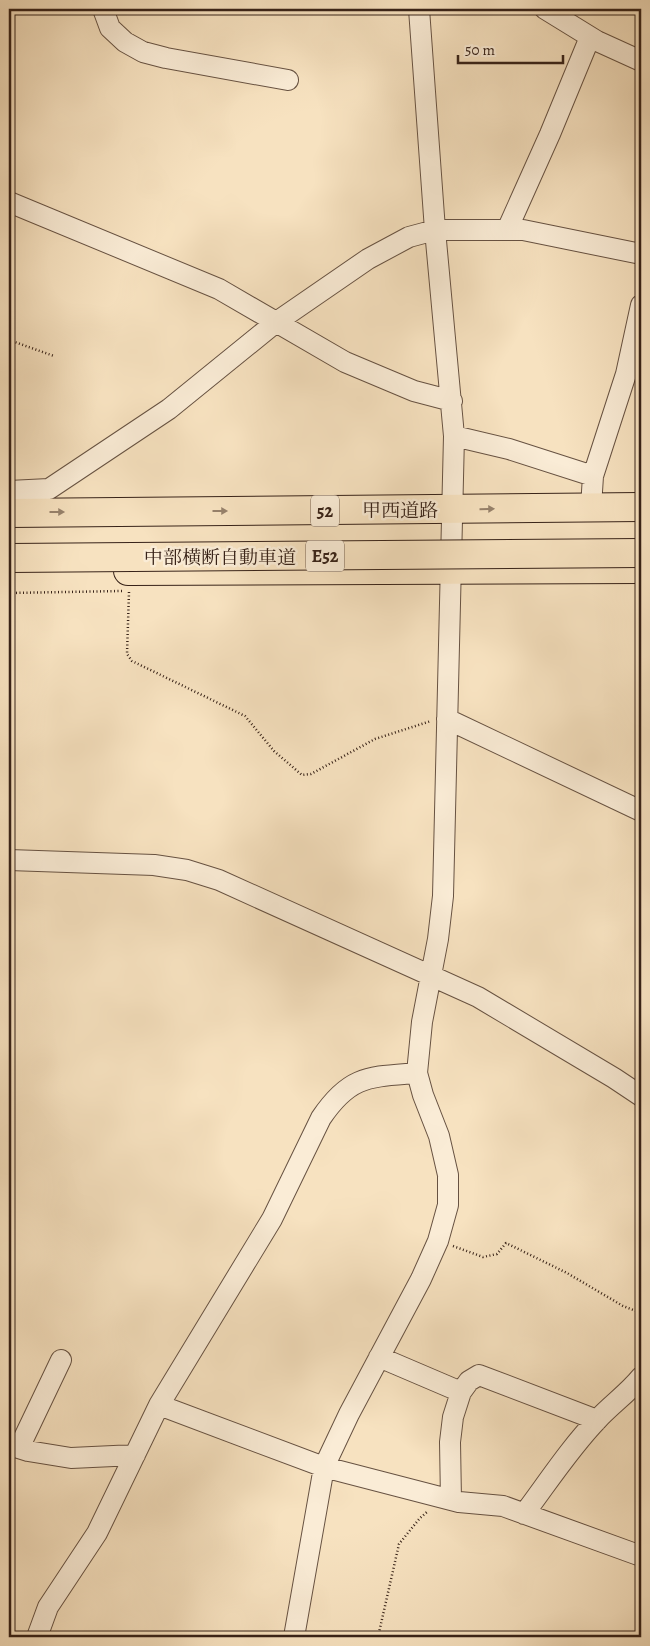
<svg xmlns="http://www.w3.org/2000/svg" width="650" height="1646" viewBox="0 0 650 1646" font-family="Alegreya,'Noto Serif JP',serif">
<style>
.lines{fill:none;stroke-linecap:round;stroke-linejoin:round}
.minor-casing{stroke:#675242;stroke-width:22}
.highway-casing{stroke:#372218;stroke-width:30}
.path{stroke:#372218;stroke-width:2.5;stroke-dasharray:1 2.5;stroke-linecap:butt}
.minor{stroke:#faecd6;stroke-width:20}
.highway{stroke:#f7e2c0;stroke-width:28}
.highway-bridge-casing{stroke:#372218;stroke-width:30;stroke-linecap:butt}
.highway-bridge{stroke:#f7e2c0;stroke-width:28}
.oneway{fill:#97826c}
.labels{text-anchor:middle;stroke-width:5;stroke-linejoin:round;paint-order:stroke}
.shield{fill:#faecd6;stroke:#725f51;stroke-width:1}
.shield-label{font-size:18px;font-weight:bold;fill:#372218}
.street-label{font-size:19px;fill:#372218;stroke:#faecd6}
</style>
<rect width="100%" height="100%" fill="#f7e2c0"/>
<filter id="stains"><feTurbulence type="fractalNoise" baseFrequency=".004" numOctaves="4"/><feColorMatrix values="0 0 0 0 .2 0 0 0 0 .09 0 0 0 0 .02 0 0 0 .5 -.17"/></filter>
<radialGradient id="worn" r=".72"><stop offset=".6" stop-color="#630" stop-opacity="0"/><stop offset="1" stop-color="#630" stop-opacity=".3"/></radialGradient>
<g class="lines">
<defs>
<path id="minor" d="M103 9 110 28 125 42 143 52 166 58 288 80
M545 9 597 41 641 61
M9 202 219 289 345 362 414 391 452 401
M507 230 550 134 590 37
M454 436 509 449 593 476
M9 491 49 489 169 409 275 323 368 259 409 237 435 230H523L641 254
M591 507 593 476 626 374 641 305
M447 719 641 811
M9 860 154 865 187 870 219 880 478 997 614 1078 641 1096
M379 1357 461 1392 469 1381 479 1375 597 1420
M159 1405 324 1467 459 1502 503 1506 641 1556
M9 1445 28 1451 71 1458 135 1455
M19 1448 61 1360
M451 1500 450 1442 453 1417 461 1392
M524 1514C548 1482 570 1448 597 1420 612 1404 628 1393 641 1377
M37 1637 48 1607 97 1533 159 1405 272 1219 321 1118C350 1075 369 1077 417 1073
M294 1637 324 1467 349 1414 421 1279 438 1241 448 1205V1175L439 1136 423 1095 417 1073 422 1022 438 939 443 896 454 436 435 230 419 9"/>
<path id="highway" d="M9 513 641 507
M128 571 641 569"/>
</defs>
<use href="#minor" class="minor-casing"/>
<use href="#highway" class="highway-casing"/>
<path class="path" d="M9 340 54 356
M129 592 127 654 132 661 245 716 274 751 302 775 311 774 375 739 431 721
M9 593 122 591
M453 1246 483 1257 497 1254 506 1243 567 1273 623 1306 641 1313
M378 1637 399 1544 420 1518 427 1512"/>
<use href="#minor" class="minor"/>
<use href="#highway" class="highway"/>
<defs>
<path id="highway-bridge" d="M9 558 641 553"/>
</defs>
<use href="#highway-bridge" class="highway-bridge-casing"/>
<use href="#highway-bridge" class="highway-bridge"/>
</g>
<defs><path id="oneway-solid" d="M-6-.8H1V-3.2L6.5 0L1 3.2V.8H-6Z" transform="scale(1.25)"/></defs>
<g class="oneway">
<use href="#oneway-solid" transform="translate(487 509) rotate(-1)"/>
<use href="#oneway-solid" transform="translate(220 511)"/>
<use href="#oneway-solid" transform="translate(57 512)"/>
</g>
<g class="labels">
<g class="shield">
<rect x="311" y="495.5" width="28" height="31" rx="4"/>
<rect x="306" y="540.5" width="38" height="31" rx="4"/>
</g>
<g class="shield-label">
<text x="325" y="517">52</text>
<text x="325" y="562">E52</text>
</g>
<g class="street-label">
<text x="400" y="517">甲西道路</text>
<text x="220" y="564">中部横断自動車道</text>
</g>
</g>
<rect width="650" height="1646" fill="none" stroke="#f7e2c0" stroke-width="30"/>
<rect x="10" y="10" width="630" height="1626" fill="none" stroke="#372218" stroke-width="2.5"/>
<rect x="15" y="15" width="620" height="1616" fill="none" stroke="#372218"/>
<path d="M458 55v8h105v-8" fill="none" stroke="#372218" stroke-width="2.5"/>
<text x="465" y="55" font-size="15" fill="#372218" stroke="#faecd6" stroke-width="4" paint-order="stroke">50 m</text>
<rect width="100%" height="100%" filter="url(#stains)"/>
<rect width="100%" height="100%" fill="url(#worn)"/>
</svg>
